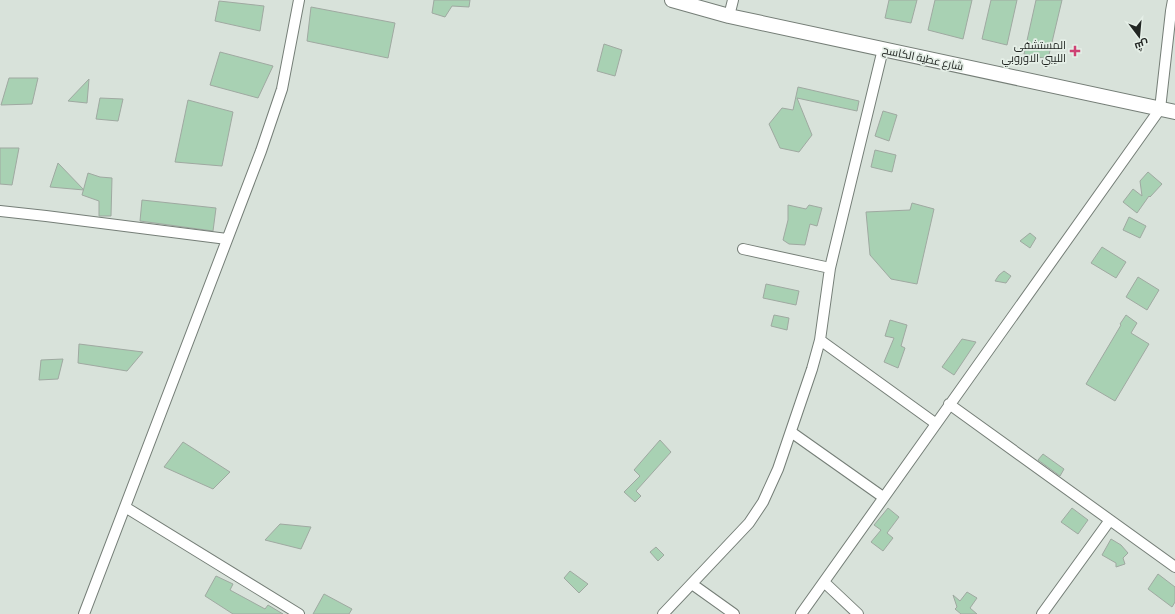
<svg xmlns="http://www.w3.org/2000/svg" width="1175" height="614" viewBox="0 0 1175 614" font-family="Literata,Cairo,serif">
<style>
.building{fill:#a8d1b3;stroke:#9fa9a1}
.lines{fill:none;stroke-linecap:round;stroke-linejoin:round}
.street-casing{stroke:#757e77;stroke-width:12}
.secondary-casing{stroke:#757e77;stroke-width:16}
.street{stroke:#fff;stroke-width:10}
.secondary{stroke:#fff;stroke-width:14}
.poi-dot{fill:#ce4173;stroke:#e5efe7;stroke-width:1.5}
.labels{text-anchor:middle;stroke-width:3.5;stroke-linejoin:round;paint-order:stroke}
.poi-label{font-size:11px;fill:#222623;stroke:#e5efe7;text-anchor:end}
.street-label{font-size:11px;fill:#222623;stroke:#e5efe7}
</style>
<rect width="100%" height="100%" fill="#d8e2da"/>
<path class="building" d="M434 0H470L469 7 452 6 445 17 432 13Z
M889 0H917L911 23 885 18Z
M935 0H972L963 39 928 30Z
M991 0H1017L1007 45 982 39Z
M1036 0H1062L1048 59 1024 54Z
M219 1 264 6 260 31 215 21Z
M311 7 395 23 388 58 307 41Z
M604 44 622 50 615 76 597 71Z
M220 52 273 66 258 98 210 85Z
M9 78H38L32 104 1 105Z
M89 79 87 103 68 101Z
M798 87 859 101 857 111 797 98 812 135 799 152 780 148 769 124 782 108 793 110Z
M100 98 123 99 118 121 96 119Z
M188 100 233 112 222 166 175 162Z
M883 111 897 115 889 141 875 136Z
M0 148H19L12 185 0 184Z
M875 150 896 155 892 172 871 167Z
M58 163 84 190 50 187Z
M1148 172 1162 184 1150 197 1149 196 1137 213 1123 202 1133 189 1142 196 1140 181Z
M88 173 100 177 112 178 111 216H99V201L82 195Z
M142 200 216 208 213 231 140 221Z
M912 203 934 209 917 284 891 279 870 255 866 212 910 210Z
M788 205 806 209 809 205 822 208 817 226 810 224 805 245 789 244 783 240 788 220Z
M1129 217 1146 226 1140 238 1123 230Z
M1030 233 1036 238 1030 248 1020 241Z
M1102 247 1126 262 1116 278 1091 263Z
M1004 271 1011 276 1006 283 995 281 999 275Z
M1138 277 1159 290 1147 310 1126 297Z
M766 284 799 291 796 305 763 298Z
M774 315 789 318 787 330 771 326Z
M1126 315 1137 323 1131 333 1149 344 1115 401 1086 384 1121 325 1120 324Z
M890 320 907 325 901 346 905 348 898 368 884 362 894 338 885 336Z
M962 339 976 342 954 375 942 367Z
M79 344 143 352 127 371 78 363Z
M63 359 58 379 39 380 41 360Z
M660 440 671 452 636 491 641 496 635 502 624 492 640 476 634 470Z
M183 442 230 472 213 489 164 467Z
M1043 454 1064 469 1060 476 1038 460Z
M888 508 899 517 887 533 893 538 883 551 871 542 881 530 874 525Z
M1072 508 1088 520 1078 534 1061 522Z
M280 524 311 527 301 549 265 540Z
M1111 539 1121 545 1128 553 1123 558 1125 564 1116 567V563L1102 555Z
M656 547 664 555 658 561 650 552Z
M570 571 588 584 579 593 564 578Z
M1158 574 1175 587V602L1172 607 1148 589Z
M216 576 233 584 230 590 265 609 268 605 283 614H233L205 596Z
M967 592 977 598 970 608 977 614H961L955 609 957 607 953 595 960 601Z
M324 594 352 609 349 614H313Z"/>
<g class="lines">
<defs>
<path id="street" d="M729 16 733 0
M0 211 46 216 227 239
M743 249 830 268 883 49
M820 340 935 423
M949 404 1175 567
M791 432 883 497
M125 507 299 614
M824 582 858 614
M692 584 734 614
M84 614 261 151 282 89 299 0
M663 614 749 523 763 502 778 469 812 369 820 340 830 268
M801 614 1160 109 1171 11 1173 0
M1042 614 1110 520"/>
<path id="secondary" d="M672 0 729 16 1175 112"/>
</defs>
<use href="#street" class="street-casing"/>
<use href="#secondary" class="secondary-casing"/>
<use href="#street" class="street"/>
<use href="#secondary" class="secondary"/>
</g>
<path class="poi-dot" d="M1073 45h4v4h4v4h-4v4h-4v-4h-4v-4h4z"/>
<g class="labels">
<g class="poi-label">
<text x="1066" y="49">المستشفی<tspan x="1066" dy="13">الليبي الاوروبي</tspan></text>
</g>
<g class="street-label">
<text transform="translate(923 58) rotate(12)" y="4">شارع عطية الكاسح</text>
</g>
</g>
<g transform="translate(1139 36) rotate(164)" stroke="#e5efe7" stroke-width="3" paint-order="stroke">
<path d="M0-3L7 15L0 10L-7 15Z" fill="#222623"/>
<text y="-6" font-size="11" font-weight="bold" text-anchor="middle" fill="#222623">ش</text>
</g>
</svg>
